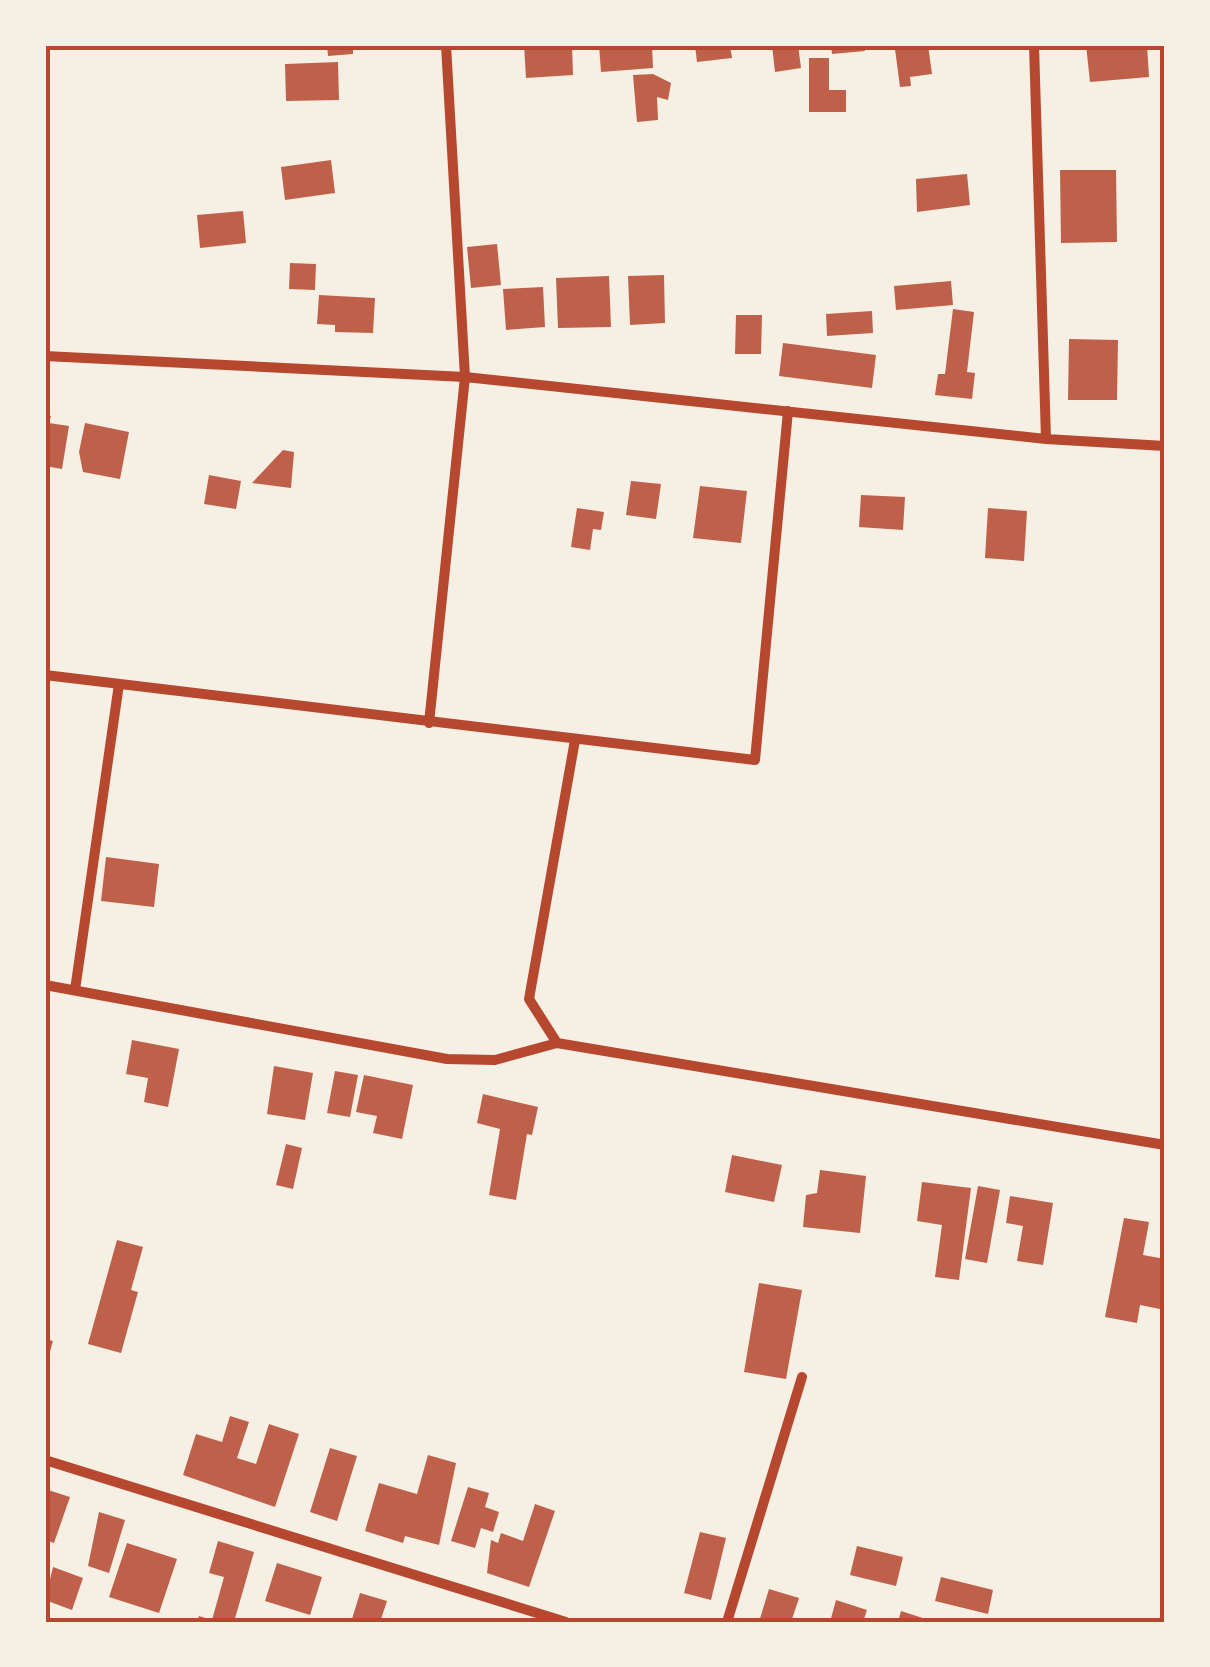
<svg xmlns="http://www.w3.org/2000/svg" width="1210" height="1667" viewBox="0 0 1210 1667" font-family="Quicksand,sans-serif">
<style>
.building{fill:#bf614a}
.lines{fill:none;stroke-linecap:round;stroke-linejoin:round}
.minor{stroke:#b5482f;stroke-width:10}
.neatline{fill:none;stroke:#b5482f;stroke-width:4}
</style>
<rect width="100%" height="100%" fill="#f6efe4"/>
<path class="building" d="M327 45H353V54L328 56Z
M524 45H572L573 75 526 78Z
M599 45H652L653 68 601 72Z
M695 45H730L732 58 697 62Z
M772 45H798L801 68 775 72Z
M831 45H864L865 51 832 54Z
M928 45 932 74 910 77 911 86 900 87 895 49Z
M1086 45H1147L1149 77 1090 82Z
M809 58H829V90H846V112H809Z
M338 62 339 100 286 101 285 64Z
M653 74 671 83 668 100 657 97 658 120 637 122 633 75Z
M331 160 335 193 285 200 281 167Z
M1060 170H1116L1117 242 1061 243Z
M967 174 970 205 917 212 916 179Z
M243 211 246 243 200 248 197 215Z
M497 244 501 285 471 288 467 247Z
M290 263 316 264 315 290 289 289Z
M664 275 665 323 630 325 628 276Z
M609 276 611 327 558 328 556 278Z
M951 281 953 305 896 310 894 286Z
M543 287 545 327 506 330 503 289Z
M319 295 375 298 373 333 335 332V325L317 324Z
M953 309 974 312 967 372 975 373 972 399 935 395 938 374H945Z
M872 311 873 333 827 336 826 314Z
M736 315H762L761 354H735Z
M1069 339 1118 340 1117 400H1068Z
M783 343 876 355 872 388 779 376Z
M45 415 51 416 49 423 69 426 62 469 45 466Z
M85 423 129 432 120 479 83 472 79 452Z
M283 450 294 452 291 488 252 483Z
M209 475 241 481 236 509 204 504Z
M631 481 661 484 656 519 626 515Z
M700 486 747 491 741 543 693 538Z
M861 495 905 497 903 530 859 527Z
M577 508 604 512 601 530 593 529 590 550 571 547Z
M988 508 1027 511 1024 561 985 558Z
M106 857 159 864 154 907 101 901Z
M132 1040 179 1049 168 1107 144 1102 148 1078 126 1074Z
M274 1066 313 1073 305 1120 267 1114Z
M335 1071 358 1075 350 1117 327 1113Z
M364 1075 413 1085 402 1139 373 1133 377 1116 356 1112Z
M483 1094 538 1107 532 1135 527 1134 516 1200 489 1195 500 1129 477 1123Z
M286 1144 302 1148 293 1189 276 1185Z
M732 1155 782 1165 774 1202 725 1192Z
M820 1170 866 1176 860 1233 803 1227 806 1195 817 1193Z
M922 1182 971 1188 959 1280 935 1277 942 1225 917 1221Z
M978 1186 1000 1190 987 1263 965 1259Z
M1010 1196 1053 1203 1043 1265 1017 1261 1023 1226 1006 1223Z
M1124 1218 1149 1222 1143 1255 1165 1259V1310L1140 1305 1137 1323 1105 1317Z
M117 1240 143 1247 131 1290 138 1292 121 1353 88 1344Z
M759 1283 802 1290 786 1379 744 1372Z
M45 1339 53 1341 46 1365H45Z
M230 1416 249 1422 237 1458 256 1464 269 1424 299 1434 275 1507 183 1475 196 1434 222 1442Z
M330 1448 357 1456 337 1521 310 1512Z
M428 1455 456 1463 439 1545 405 1536 403 1543 365 1531 379 1483 417 1494Z
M468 1487 489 1493 485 1507 499 1512 493 1532 481 1528 475 1548 451 1541Z
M45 1489 70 1497 54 1543 45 1540Z
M535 1504 555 1511 529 1587 487 1573 491 1540 498 1543 501 1533 523 1541Z
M99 1512 125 1520 109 1573 88 1566Z
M700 1532 726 1538 711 1600 684 1593Z
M218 1541 254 1552 234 1622H197L199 1616 212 1620 224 1577 209 1573Z
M127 1543 177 1559 159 1613 109 1597Z
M857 1546 903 1557 896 1586 850 1575Z
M277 1563 322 1577 310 1615 265 1601Z
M53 1567 83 1578 72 1610 45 1600Z
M941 1577 993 1590 988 1614 935 1601Z
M769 1589 799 1598 791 1622H759Z
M360 1593 387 1601 380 1622H351Z
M836 1600 867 1610 863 1622H830Z
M901 1611 932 1621V1622H898Z"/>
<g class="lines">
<path class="minor" d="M1034 45 1046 439
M45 356 465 377 1046 439 1165 446
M45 675 755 760 788 411
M429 723 465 377 446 45
M45 985 447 1059 495 1060 557 1043 1165 1145
M75 990 119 684
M557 1043 529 999 575 740
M45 1460 566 1622
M727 1622 802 1377"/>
</g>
<rect width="1210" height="1667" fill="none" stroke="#f6efe4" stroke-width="95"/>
<rect x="48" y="48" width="1114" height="1572" class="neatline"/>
</svg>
